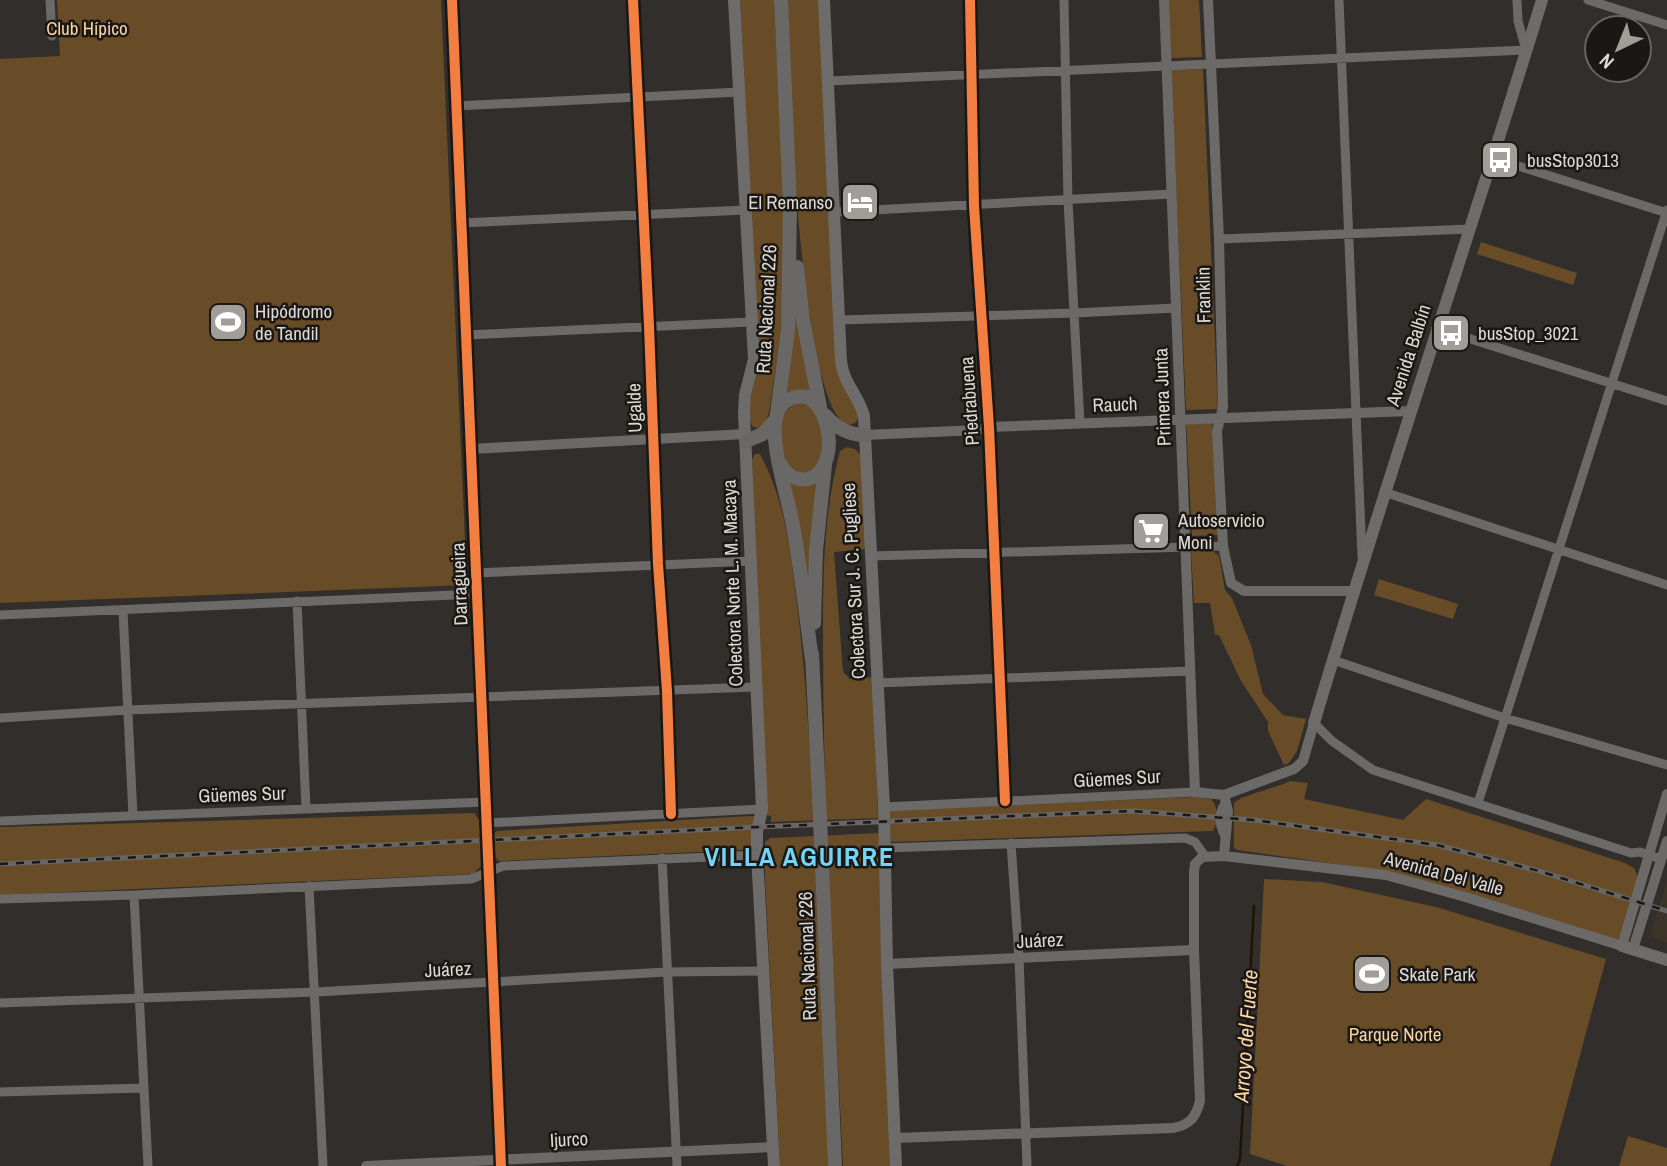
<svg xmlns="http://www.w3.org/2000/svg" width="1667" height="1166" viewBox="0 0 1667 1166" font-family="'Archivo Narrow',sans-serif">
<style>
.built{fill:#3d3429}
.green{fill:#684c27}
.lines{fill:none;stroke-linecap:round;stroke-linejoin:round}
.stream{stroke:#201305;stroke-width:2.5}
.minor{stroke:#6c6a68;stroke-width:9}
.tertiary{stroke:#6c6a68;stroke-width:10}
.secondary{stroke:#6d6c6b;stroke-width:12}
.trunk{stroke:#6a6866;stroke-width:14}
.rail-casing{stroke:#686665;stroke-width:5}
.rail{stroke:#1a1714;stroke-width:2.5;stroke-dasharray:8;stroke-linecap:butt}
.trunk-bridge{stroke:#6a6866;stroke-width:14}
.cycleway-casing{stroke:#1a1714;stroke-width:15}
.cycleway{stroke:#f27e40;stroke-width:10}
.labels{text-anchor:middle;stroke-width:5;stroke-linejoin:round;paint-order:stroke}
.park-label{font-size:19px;fill:#f9d3a4;stroke:#1a1714}
.poi-label{font-size:19px;fill:#ddd9d4;stroke:#1a1714;text-anchor:start}
.street-label{font-size:19px;fill:#ddd9d4;stroke:#1a1714}
.water-label{font-size:21px;font-style:italic;fill:#fdd6a8;stroke:#1a1714}
.district-label{font-size:26px;font-weight:bold;letter-spacing:2px;fill:#75d4f3;stroke:#1a1714}
</style>
<rect width="100%" height="100%" fill="#312e2b"/>
<path class="built" d="M1667 881V942L1654 938 1651 933Z"/>
<path class="green" d="M57 0H441L467 585 0 603V59L60 56Z
M740 0H774L784 207 783 293 781 334 769 412 766 422 759 429 752 426C744 404 757 385 757 364Z
M786 0H821L837 355 860 417 855 423 849 425C799 415 788 55 786 0Z
M1168 0H1199L1202 57 1171 58Z
M1203 69 1218 409 1186 410 1171 70Z
M1481 242 1577 273 1573 285 1477 254Z
M794 268 816 396 782 398Z
M806 402 820 418 823 446 820 463 806 475 786 466C781 441 771 406 806 402Z
M1212 421 1218 535 1192 536 1186 423Z
M847 447 855 449 861 455 866 549 834 552 843 672 850 679 873 677 878 818 771 822V816L766 815 752 460 755 454H760C786 503 790 549 797 604 806 675 809 746 815 818L826 817C824 755 823 693 823 631 823 569 824 511 840 451Z
M820 479 809 610 787 481Z
M1210 549 1219 556 1225 590 1232 598 1251 645 1263 694 1283 715 1306 719 1297 751 1289 763 1284 765 1268 731V722L1241 681 1219 635H1215L1210 603H1194L1191 553 1195 550Z
M1379 579 1458 604 1453 619 1374 595Z
M1290 781 1308 783 1304 799 1403 820 1426 799 1625 863 1634 868 1638 877 1619 943 1393 872 1237 850 1234 848V803C1240 796 1276 788 1290 781Z
M1195 797 1211 799C1219 808 1219 821 1213 831L891 842 888 811 893 810Z
M474 813 480 821 481 866 473 874 0 895V827Z
M751 816H755L752 847 743 850 499 861 491 853 492 834 497 831Z
M880 833 892 1166H843L827 844 828 1166H780L765 880V842L770 838Z
M1264 879 1322 882 1436 907 1606 959 1550 1166H1287L1250 1154Z
M1628 1136 1667 1148V1166H1619Z"/>
<g class="lines">
<path class="stream" d="M1237 1166 1240 1160 1254 906"/>
<path class="minor" d="M50 0 52 36
M633 0 649 326 658 564 667 691 671 814
M970 0 974 206 989 427 1005 801
M1064 0 1068 201 1080 423
M1339 0 1362 557
M1588 0 1667 25
M828 81 1526 50 1518 21 1517 0
M456 106 740 92
M1493 158 1667 213
M835 212 1172 194
M461 223 746 210
M1219 239 1470 229
M839 320 1074 313 1176 308
M1436 328 1667 401
M466 335 751 322
M1384 492 1667 585
M871 556 1223 546
M476 573 752 561
M297 601 306 809
M123 611 133 816
M0 615 477 594
M1333 660 1505 718 1667 765
M877 683 1190 671
M0 718 128 710 755 687
M1314 723 1332 741 1373 770 1631 853 1640 852 1661 859
M1478 803 1667 210
M884 807 1195 792
M0 821 486 802
M486 823 762 809
M1011 843 1019 958 1027 1166
M885 848 1185 838 1195 842 1205 856
M662 858 677 1166
M309 886 323 1166
M134 895 148 1166
M0 899 134 895 471 879 503 866 757 855
M0 1003 316 992 666 972 763 971
M0 1092 144 1088"/>
<path class="tertiary" d="M452 0 501 1166
M1164 0 1195 792 1224 795 1294 769 1303 761 1314 723
M1208 0 1219 239 1223 407 1217 431 1223 546 1231 583 1244 591H1353
M865 435 978 430 989 427 1410 411
M471 449 746 434
M1224 795 1228 811 1224 856
M1225 835C1219 824 1219 814 1225 804
M1633 949 1667 841
M887 964 1194 950
M895 1138 1173 1128C1190 1125 1196 1117 1200 1101L1194 950V872L1195 864 1202 857 1224 856 1386 875 1462 896 1622 946 1667 794
M366 1166 773 1147"/>
<path class="secondary" d="M734 0 754 359 745 395 744 413 762 809 757 832V855L774 1166
M824 0 841 361C843 383 859 396 864 416L884 807 887 964 896 1166
M1314 723C1386 480 1468 242 1542 0
M1622 946 1667 960"/>
<path class="trunk" d="M797 267 803 320 820 407
M777 413 788 330 790 206 781 0
M825 415C836 428 848 435 865 435
M746 441 763 434 776 419
M780 463C789 482 812 486 823 467 835 446 828 408 807 397 794 395 781 401 777 414 768 441 788 496 793 526 801 570 806 616 812 660
M814 623 816 550 825 465
M812 654 820 818
M821 843 835 1166"/>
<defs>
<path id="rail" d="M0 864 758 827 1132 811 1253 820 1437 845 1539 871 1667 911"/>
</defs>
<use href="#rail" class="rail-casing"/>
<use href="#rail" class="rail"/>
<path class="trunk-bridge" d="M820 818 821 843"/>
<defs>
<path id="cycleway" d="M452 0 501 1166
M633 0 649 326 658 564 667 691 671 814
M970 0 974 206 989 427 1005 801"/>
</defs>
<use href="#cycleway" class="cycleway-casing"/>
<use href="#cycleway" class="cycleway"/>
</g>
<defs>
<symbol id="bus-square" viewBox="-11 -11 22 22"><rect x="-9" y="-9" width="18" height="18" rx="4" fill="#a19d99" stroke="#1a1714"/><path d="M-5-6H5V4H4V6H2V4H-2V6H-4V4H-5ZM-3.5-4V0h7V-4ZM-3.5 1.2v1.5H-2V1.2ZM2 1.2v1.5H3.5V1.2Z" fill="#fff"/></symbol>
<symbol id="hotel-square" viewBox="-11 -11 22 22"><rect x="-9" y="-9" width="18" height="18" rx="4" fill="#a19d99" stroke="#1a1714"/><path d="M-6-4.5h1.5V1H6V5H4.5V3h-9V5H-6ZM-4 0a1.8 1.8 0 1 1 3.6 0ZM.5 0V-2.5h3Q6-2.5 6 0Z" fill="#fff"/></symbol>
<symbol id="stadium-square" viewBox="-11 -11 22 22"><rect x="-9" y="-9" width="18" height="18" rx="4" fill="#a19d99" stroke="#1a1714"/><path d="M0-5a6.5 5 0 1 0 0 10a6.5 5 0 1 0 0-10ZM-3.5-1.8h7v3.6h-7Z" fill="#fff"/></symbol>
<symbol id="supermarket-square" viewBox="-11 -11 22 22"><rect x="-9" y="-9" width="18" height="18" rx="4" fill="#a19d99" stroke="#1a1714"/><path d="M-6-5.5h2.5l.6 2H6L4.5 2H-2.5L-4.4-4H-6ZM-1.5 3.2a1.3 1.3 0 1 0 .1 0ZM3 3.2a1.3 1.3 0 1 0 .1 0Z" fill="#fff"/></symbol>
</defs>
<g fill-rule="evenodd">
<use href="#bus-square" x="1478" y="138" width="44" height="44"/>
<use href="#hotel-square" x="838" y="180" width="44" height="44"/>
<use href="#stadium-square" x="206" y="300" width="44" height="44"/>
<use href="#bus-square" x="1429" y="311" width="44" height="44"/>
<use href="#supermarket-square" x="1129" y="509" width="44" height="44"/>
<use href="#stadium-square" x="1350" y="952" width="44" height="44"/>
</g>
<g class="labels">
<g class="park-label">
<text x="87" y="35">Club Hípico</text>
<text x="1395" y="1041">Parque Norte</text>
</g>
<g class="poi-label">
<text x="1527" y="167">busStop3013</text>
<text x="833" y="209" text-anchor="end">El Remanso</text>
<text x="255" y="318">Hipódromo<tspan x="255" dy="22">de Tandil</tspan></text>
<text x="1478" y="340">busStop_3021</text>
<text x="1178" y="527">Autoservicio<tspan x="1178" dy="22">Moni</tspan></text>
<text x="1399" y="981">Skate Park</text>
</g>
<g class="street-label">
<text transform="translate(1203 295) rotate(-91)" y="7">Franklin</text>
<text transform="translate(766 309) rotate(-87)" y="7">Ruta Nacional 226</text>
<text transform="translate(1408 355) rotate(-72)" y="7">Avenida Balbín</text>
<text transform="translate(1162 397) rotate(-92)" y="7">Primera Junta</text>
<text transform="translate(969 401) rotate(-94)" y="7">Piedrabuena</text>
<text transform="translate(1115 404) rotate(-2)" y="7">Rauch</text>
<text transform="translate(634 408) rotate(-92)" y="7">Ugalde</text>
<text transform="translate(853 581) rotate(-93)" y="7">Colectora Sur J. C. Pugliese</text>
<text transform="translate(732 583) rotate(-92)" y="7">Colectora Norte L. M. Macaya</text>
<text transform="translate(459 584) rotate(-92)" y="7">Darragueira</text>
<text transform="translate(1117 778) rotate(-3)" y="7">Güemes Sur</text>
<text transform="translate(242 794) rotate(-2)" y="7">Güemes Sur</text>
<text transform="translate(1444 873) rotate(15)" y="7">Avenida Del Valle</text>
<text transform="translate(1040 940) rotate(-3)" y="7">Juárez</text>
<text transform="translate(807 956) rotate(-92)" y="7">Ruta Nacional 226</text>
<text transform="translate(448 969) rotate(-3)" y="7">Juárez</text>
<text transform="translate(569 1139) rotate(-3)" y="7">Ijurco</text>
</g>
<g class="water-label">
<text transform="translate(1246 1036) rotate(-86)" y="7">Arroyo del Fuerte</text>
</g>
<g class="district-label">
<text x="800" y="866">VILLA AGUIRRE</text>
</g>
</g>
<g transform="translate(1618 49) rotate(223)"><circle r="33" fill="#1a1714" stroke="#686561" stroke-width="2"/>
<path d="M0-5L12 26L0 18L-12 26Z" fill="#a19d99"/>
<text y="-10" font-size="19" font-weight="bold" text-anchor="middle" fill="#ddd9d4">N</text>
</g>
</svg>
